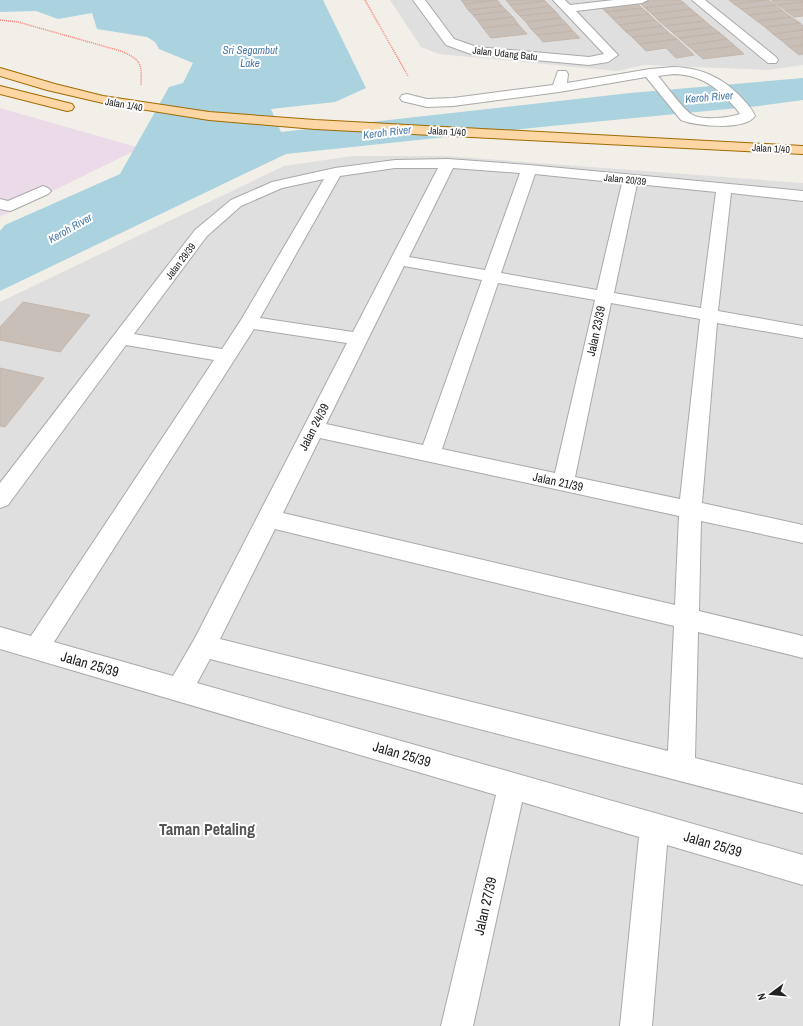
<svg xmlns="http://www.w3.org/2000/svg" width="803" height="1026" viewBox="0 0 803 1026" font-family="'Archivo Narrow',sans-serif">
<style>
.residential{fill:#e0dfdf}
.industrial{fill:#ebdbe8}
.water{fill:#aad3df}
.building{fill:#c7bfb8;stroke:#c4b6ab}
.lines{fill:none;stroke-linecap:round;stroke-linejoin:round}
.minor-casing{stroke:#a9a9a9;stroke-width:2}
.major-casing{stroke:#a06b00;stroke-width:2}
.path{stroke:#fa8072;stroke-width:1.5;stroke-dasharray:1 1;stroke-linecap:butt}
.minor{fill:#fff;fill-rule:evenodd}
.major{fill:#fcd6a4;fill-rule:evenodd}
.labels{text-anchor:middle;stroke-width:4;stroke-linejoin:round;paint-order:stroke}
.far-street-label{font-size:10px;fill:#222;stroke:#fff}
.far-water-label{font-size:11px;font-style:italic;fill:#4a7aab;stroke:#fff}
.street-label{font-size:12px;fill:#222;stroke:#fff}
.near-street-label{font-size:14px;fill:#222;stroke:#fff}
.near-neighbourhood-label{font-size:16px;font-weight:bold;fill:#555;stroke:#fff}
</style>
<rect width="100%" height="100%" fill="#f2efe9"/>
<path class="residential" d="M390 0H803V65L768 70 644 65 617 71 439 54 421 47Z
M352 156H447L803 183V1026H0V302L284 166Z"/>
<path class="industrial" d="M0 108 140 148 0 217Z"/>
<path class="water" d="M0 0H323L366 88 335 102 271 109 281 132 630 93 803 78V100L759 106 551 126 286 154 0 291V231L5 225 120 174 169 87 183 83 193 63 159 49 155 42 147 37 97 29 92 13 58 19 36 11 0 12Z"/>
<path class="building" d="M461 0H497L464 4Z
M497 0 502 6 468 10 464 4Z
M506 0H544L545 1 510 5Z
M658 0H680L684 3 645 8 639 2Z
M729 0H766L734 4Z
M768 0 776 5 741 9 734 4Z
M771 0H803V2L778 5Z
M545 1 550 6 515 11 510 5Z
M636 2 642 8 606 12 600 6Z
M803 2V9L786 11 778 5Z
M684 3 691 9 652 14 645 8Z
M776 5 783 11 749 15 741 9Z
M502 6 507 11 473 15 468 10Z
M550 6 556 12 520 16 515 11Z
M642 8 649 14 612 18 606 12Z
M691 9 698 15 658 20 652 14Z
M803 9V16L794 17 786 11Z
M507 11 513 17 478 21 473 15Z
M783 11 791 17 757 21 749 15Z
M556 12 561 18 526 22 520 16Z
M649 14 655 20 619 25 612 18Z
M698 15 705 21 665 26 658 20Z
M513 17 518 24 483 28 478 21Z
M791 17 800 23 765 27 757 21Z
M561 18 567 24 531 29 526 22Z
M655 20 662 26 625 31 619 25Z
M705 21 712 27 672 32 665 26Z
M800 23 803 26V30L773 34 765 27Z
M518 24 527 34 491 38 483 28Z
M567 24 573 31 537 35 531 29Z
M662 26 669 33 632 37 625 31Z
M712 27 720 33 679 38 672 32Z
M803 30V37L781 40 773 34Z
M573 31 580 38 543 42 537 35Z
M669 33 677 39 639 44 632 37Z
M720 33 727 39 687 45 679 38Z
M803 37V45L789 47 781 40Z
M677 39 694 55 676 58 666 48 646 51 639 44Z
M727 39 735 46 694 51 687 45Z
M803 45V54L799 55 789 47Z
M735 46 744 54 703 59 694 51Z
M23 302 90 315 60 352 0 340V327Z
M0 368 44 378 5 427 0 426Z"/>
<g class="lines">
<defs>
<path id="minor" d="M413 0H425L454 39 477 47 589 57 604 54 553 0H565L570 5 614 0H648L642 3 576 11 618 55 608 62 589 65 471 54 446 45Z
M692 0H705L776 57 778 60 776 63H768Z
M674 67C701 68 721 77 740 96 746 103 752 108 755 116 745 131 696 126 681 120L646 77 559 92 453 106 427 107 402 101 400 98 402 95 407 94 427 99 453 98 553 85 558 71H566L568 74 567 83 650 69ZM674 74C697 75 712 83 728 100 732 104 737 109 740 114 729 118 701 121 691 114 682 108 666 85 658 76Z
M448 159 529 165 803 191V201L731 193 718 311 803 326V338L717 323 702 503 803 525V543L701 521 699 611 803 636V658L698 632 695 758 803 785V813L210 659 197 683 803 855V885L667 845 652 1026H620L639 837 522 802 473 1026H441L496 795 0 649V627L31 636 214 360 126 345 8 505 0 508V483L195 230 231 200 272 182 335 168 395 160ZM395 168H438L353 332 260 318 340 176ZM453 168 520 173 485 270 409 257ZM535 174 622 183 597 290 501 273ZM324 179 241 320 222 349 134 334 207 236 241 206 282 188ZM637 184 716 192 701 308 614 293ZM404 266 482 280 423 445 326 424ZM498 283 595 300 555 473 442 449ZM611 303 700 319 680 499 575 477ZM254 329 347 343 195 638 173 676 54 642ZM320 438 679 516 675 605 283 513ZM275 529 674 626 668 751 220 639Z
M43 186 48 188 51 191 48 194 15 209 10 211 0 209V199L8 201Z"/>
<path id="major" d="M0 68 55 84 103 96 209 112 315 120 803 146V154L315 129 209 120 103 103 47 90 0 76Z
M0 86 72 104 74 107 72 110 67 111 0 94Z"/>
</defs>
<use href="#minor" class="minor-casing"/>
<use href="#major" class="major-casing"/>
<path class="path" d="M365 0 408 76
M0 20 18 22 121 51C141 60 142 63 141 85"/>
<use href="#minor" class="minor"/>
<use href="#major" class="major"/>
</g>
<g class="labels">
<g class="far-street-label">
<text transform="translate(505 53) rotate(6)" y="4">Jalan Udang Batu</text>
<text transform="translate(124 104) rotate(10)" y="4">Jalan 1/40</text>
<text transform="translate(447 131) rotate(3)" y="4">Jalan 1/40</text>
<text transform="translate(771 148) rotate(3)" y="4">Jalan 1/40</text>
<text transform="translate(625 179) rotate(6)" y="4">Jalan 20/39</text>
<text transform="translate(180 261) rotate(-53)" y="4">Jalan 29/39</text>
</g>
<g class="far-water-label">
<text x="250" y="54">Sri Segambut<tspan x="250" dy="13">Lake</tspan></text>
<text transform="translate(709 97) rotate(-5)" y="4">Keroh River</text>
<text transform="translate(387 132) rotate(-7)" y="4">Keroh River</text>
<text transform="translate(70 228) rotate(-30)" y="4">Keroh River</text>
</g>
<g class="street-label">
<text transform="translate(596 331) rotate(-78)" y="4">Jalan 23/39</text>
<text transform="translate(314 427) rotate(-63)" y="4">Jalan 24/39</text>
<text transform="translate(558 482) rotate(12)" y="4">Jalan 21/39</text>
</g>
<g class="near-street-label">
<text transform="translate(90 664) rotate(16)" y="5">Jalan 25/39</text>
<text transform="translate(402 754) rotate(16)" y="5">Jalan 25/39</text>
<text transform="translate(713 844) rotate(16)" y="5">Jalan 25/39</text>
<text transform="translate(485 906) rotate(-77)" y="5">Jalan 27/39</text>
</g>
<g class="near-neighbourhood-label">
<text x="207" y="835">Taman Petaling</text>
</g>
</g>
<g transform="translate(771 994) rotate(254)" stroke="#ffffff" stroke-width="3" paint-order="stroke">
<path d="M0-3L7 15L0 10L-7 15Z" fill="#222222"/>
<text y="-6" font-size="11" font-weight="bold" text-anchor="middle" fill="#222222">N</text>
</g>
</svg>
